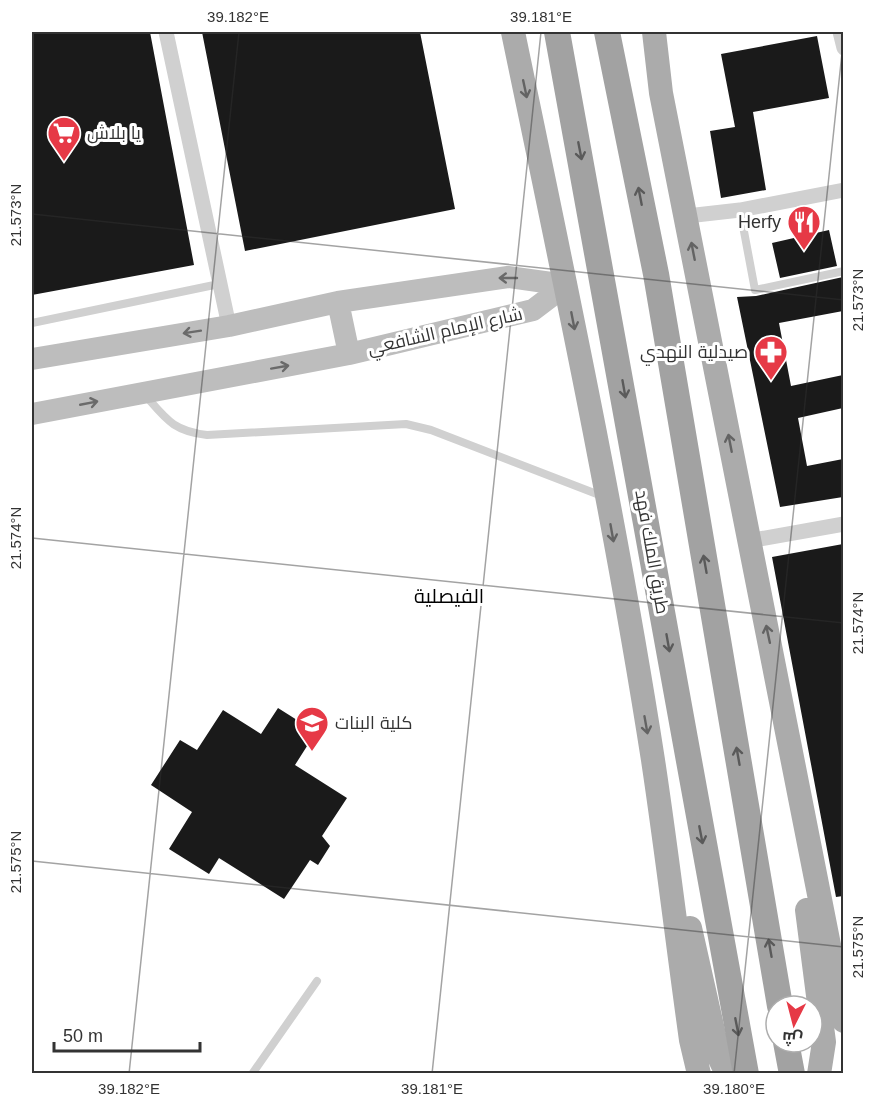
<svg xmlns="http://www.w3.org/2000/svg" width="875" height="1105" viewBox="0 0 875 1105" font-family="Arial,Cairo,sans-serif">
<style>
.building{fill:#1a1a1a}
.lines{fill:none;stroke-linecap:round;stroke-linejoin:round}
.service{stroke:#d0d0d0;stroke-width:8}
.minor{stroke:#d0d0d0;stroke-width:15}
.secondary{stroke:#bdbdbd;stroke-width:22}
.primary{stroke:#ababab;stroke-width:24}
.trunk{stroke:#a2a2a2;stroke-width:26}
.oneway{stroke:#636363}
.oneway2{stroke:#5a5a5a}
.oneway3{stroke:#6a6a6a}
.ticks{fill:none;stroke:#333;stroke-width:1.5;stroke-opacity:0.45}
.labels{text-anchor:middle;stroke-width:6;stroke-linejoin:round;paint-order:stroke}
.poi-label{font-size:18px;fill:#333;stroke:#fff;text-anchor:start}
.street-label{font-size:18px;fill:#333;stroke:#fff}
.neighbourhood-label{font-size:20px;fill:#000;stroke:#fff}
.neatline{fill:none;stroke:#333;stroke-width:2}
.ticks-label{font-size:15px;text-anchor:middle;fill:#333}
</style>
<rect width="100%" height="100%" fill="#fff"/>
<path class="building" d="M32 32H150L194 265 32 295Z
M202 32H420L455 209 245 251Z
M817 36 829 98 753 112 766 190 721 198 710 131 735 127 721 54Z
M829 230 837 266 780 278 772 243Z
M843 277V311L779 323 791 386 843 375V408L798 418 807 466 843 459V497L780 507 737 297 756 296Z
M843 544V896L836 897 772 557Z
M278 708 316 732 295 765 347 798 322 836 330 846 318 865 310 860 284 899 219 858 209 874 169 849 192 812 151 785 180 740 197 750 223 710 261 734Z"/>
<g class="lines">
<path class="service" d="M740 210 755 290 844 271
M32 323 219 284
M145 395C166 419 173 431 207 435L406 424 431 430 602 496
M252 1074 317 981"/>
<path class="minor" d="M166 32 229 326
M840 32 844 48
M687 216 740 210 844 190
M748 541 844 524"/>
<path class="secondary" d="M338 302 349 354
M32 359 229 326 338 302 508 277 566 285
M32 414 349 354 533 310 566 285"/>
<path class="primary" d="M513 32C563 273 615 516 653 760 667 853 678 947 691 1040L699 1074
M654 32 661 93 844 1021
M807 910 824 1042 819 1074
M690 928 719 1057 727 1074"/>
<path class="trunk" d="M557 32C623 378 681 727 746 1074
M607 32 656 274 780 1006
M786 1042 792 1074"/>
</g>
<defs><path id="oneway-shaft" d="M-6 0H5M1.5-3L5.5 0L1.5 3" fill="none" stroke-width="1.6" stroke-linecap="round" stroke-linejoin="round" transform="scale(1.5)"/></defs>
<g class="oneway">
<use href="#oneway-shaft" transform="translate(525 89) rotate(78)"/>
<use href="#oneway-shaft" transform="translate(693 251) rotate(-101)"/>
<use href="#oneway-shaft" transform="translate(573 321) rotate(79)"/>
<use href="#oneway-shaft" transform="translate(730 443) rotate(-101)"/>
<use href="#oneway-shaft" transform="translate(612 533) rotate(80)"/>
<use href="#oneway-shaft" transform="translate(768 634) rotate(-102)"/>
<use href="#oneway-shaft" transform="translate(646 725) rotate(80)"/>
</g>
<g class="oneway2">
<use href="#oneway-shaft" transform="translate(580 151) rotate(79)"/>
<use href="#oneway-shaft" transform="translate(640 196) rotate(-101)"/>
<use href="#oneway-shaft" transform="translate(624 389) rotate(80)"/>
<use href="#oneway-shaft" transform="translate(705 564) rotate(-100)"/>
<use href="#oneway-shaft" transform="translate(668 643) rotate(80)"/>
<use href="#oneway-shaft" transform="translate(738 756) rotate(-100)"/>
<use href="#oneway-shaft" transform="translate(701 835) rotate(79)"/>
<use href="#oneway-shaft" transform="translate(770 948) rotate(-100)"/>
<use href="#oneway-shaft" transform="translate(737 1027) rotate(79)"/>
</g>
<g class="oneway3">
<use href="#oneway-shaft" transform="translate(508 278) rotate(180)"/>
<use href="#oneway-shaft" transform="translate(192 332) rotate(171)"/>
<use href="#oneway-shaft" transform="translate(280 367) rotate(-10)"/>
<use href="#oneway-shaft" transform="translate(89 403) rotate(-11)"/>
</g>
<path class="ticks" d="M32 214 844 300M32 538 844 623M32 861 844 947M129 1074 239 32M432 1074 541 32M734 1074 844 34"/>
<defs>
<symbol id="supermarket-pin" viewBox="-11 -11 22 30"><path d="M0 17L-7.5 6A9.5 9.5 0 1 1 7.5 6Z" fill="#e63946" stroke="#fff"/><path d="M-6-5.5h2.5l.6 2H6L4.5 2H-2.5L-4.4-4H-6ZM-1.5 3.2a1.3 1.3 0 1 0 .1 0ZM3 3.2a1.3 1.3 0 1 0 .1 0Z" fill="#fff"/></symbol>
<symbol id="restaurant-pin" viewBox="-11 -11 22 30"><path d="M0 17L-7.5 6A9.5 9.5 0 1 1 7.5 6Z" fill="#e63946" stroke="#fff"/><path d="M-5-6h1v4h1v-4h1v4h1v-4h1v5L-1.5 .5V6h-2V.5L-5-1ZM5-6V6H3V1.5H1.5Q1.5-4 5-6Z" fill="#fff"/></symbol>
<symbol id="pharmacy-pin" viewBox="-11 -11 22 30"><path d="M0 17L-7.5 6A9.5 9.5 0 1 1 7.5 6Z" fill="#e63946" stroke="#fff"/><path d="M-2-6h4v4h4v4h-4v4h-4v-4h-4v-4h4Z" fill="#fff"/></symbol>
<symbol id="university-pin" viewBox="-11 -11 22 30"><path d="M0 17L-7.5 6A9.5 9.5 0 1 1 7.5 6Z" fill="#e63946" stroke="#fff"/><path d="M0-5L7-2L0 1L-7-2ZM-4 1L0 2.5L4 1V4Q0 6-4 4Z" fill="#fff"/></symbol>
</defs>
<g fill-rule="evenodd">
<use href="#supermarket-pin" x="45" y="114" width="38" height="52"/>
<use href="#restaurant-pin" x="785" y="203" width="38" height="52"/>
<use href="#pharmacy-pin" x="752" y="333" width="38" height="52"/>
<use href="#university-pin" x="293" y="704" width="38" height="52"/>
</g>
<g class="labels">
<g class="poi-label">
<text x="87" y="139">يا بلاش</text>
<text x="781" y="228" text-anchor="end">Herfy</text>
<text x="748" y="358" text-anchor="end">صيدلية النهدي</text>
<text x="335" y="729">كلية البنات</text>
</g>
<g class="street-label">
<text transform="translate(445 331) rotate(-13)" y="6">شارع الإمام الشافعي</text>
<text transform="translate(652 552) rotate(80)" y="6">طريق الملك فهد</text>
</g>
<g class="neighbourhood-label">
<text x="449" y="603">الفيصلية</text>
</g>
</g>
<rect width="875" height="1105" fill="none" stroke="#ffffff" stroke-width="66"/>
<g transform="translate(794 1024) rotate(186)"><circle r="28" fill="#ffffff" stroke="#adadad" stroke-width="1.5"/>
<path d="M0-4.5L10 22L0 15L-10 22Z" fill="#e63946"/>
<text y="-9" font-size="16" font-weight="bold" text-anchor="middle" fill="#333333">ش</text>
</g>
<path d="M54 1042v9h146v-9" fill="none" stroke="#333333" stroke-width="3"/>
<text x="63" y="1042" font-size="18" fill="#333333" stroke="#ffffff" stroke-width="4.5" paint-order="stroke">50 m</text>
<rect x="33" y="33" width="809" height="1039" class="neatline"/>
<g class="ticks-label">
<text x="238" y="22">39.182°E</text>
<text x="541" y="22">39.181°E</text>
<text transform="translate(16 215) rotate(-90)" y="5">21.573°N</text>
<text transform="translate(858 300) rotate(-90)" y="5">21.573°N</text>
<text transform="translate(16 538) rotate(-90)" y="5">21.574°N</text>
<text transform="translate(858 623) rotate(-90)" y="5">21.574°N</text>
<text transform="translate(16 862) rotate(-90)" y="5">21.575°N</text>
<text transform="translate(858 947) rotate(-90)" y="5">21.575°N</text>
<text x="129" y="1094">39.182°E</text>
<text x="432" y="1094">39.181°E</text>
<text x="734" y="1094">39.180°E</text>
</g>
</svg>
